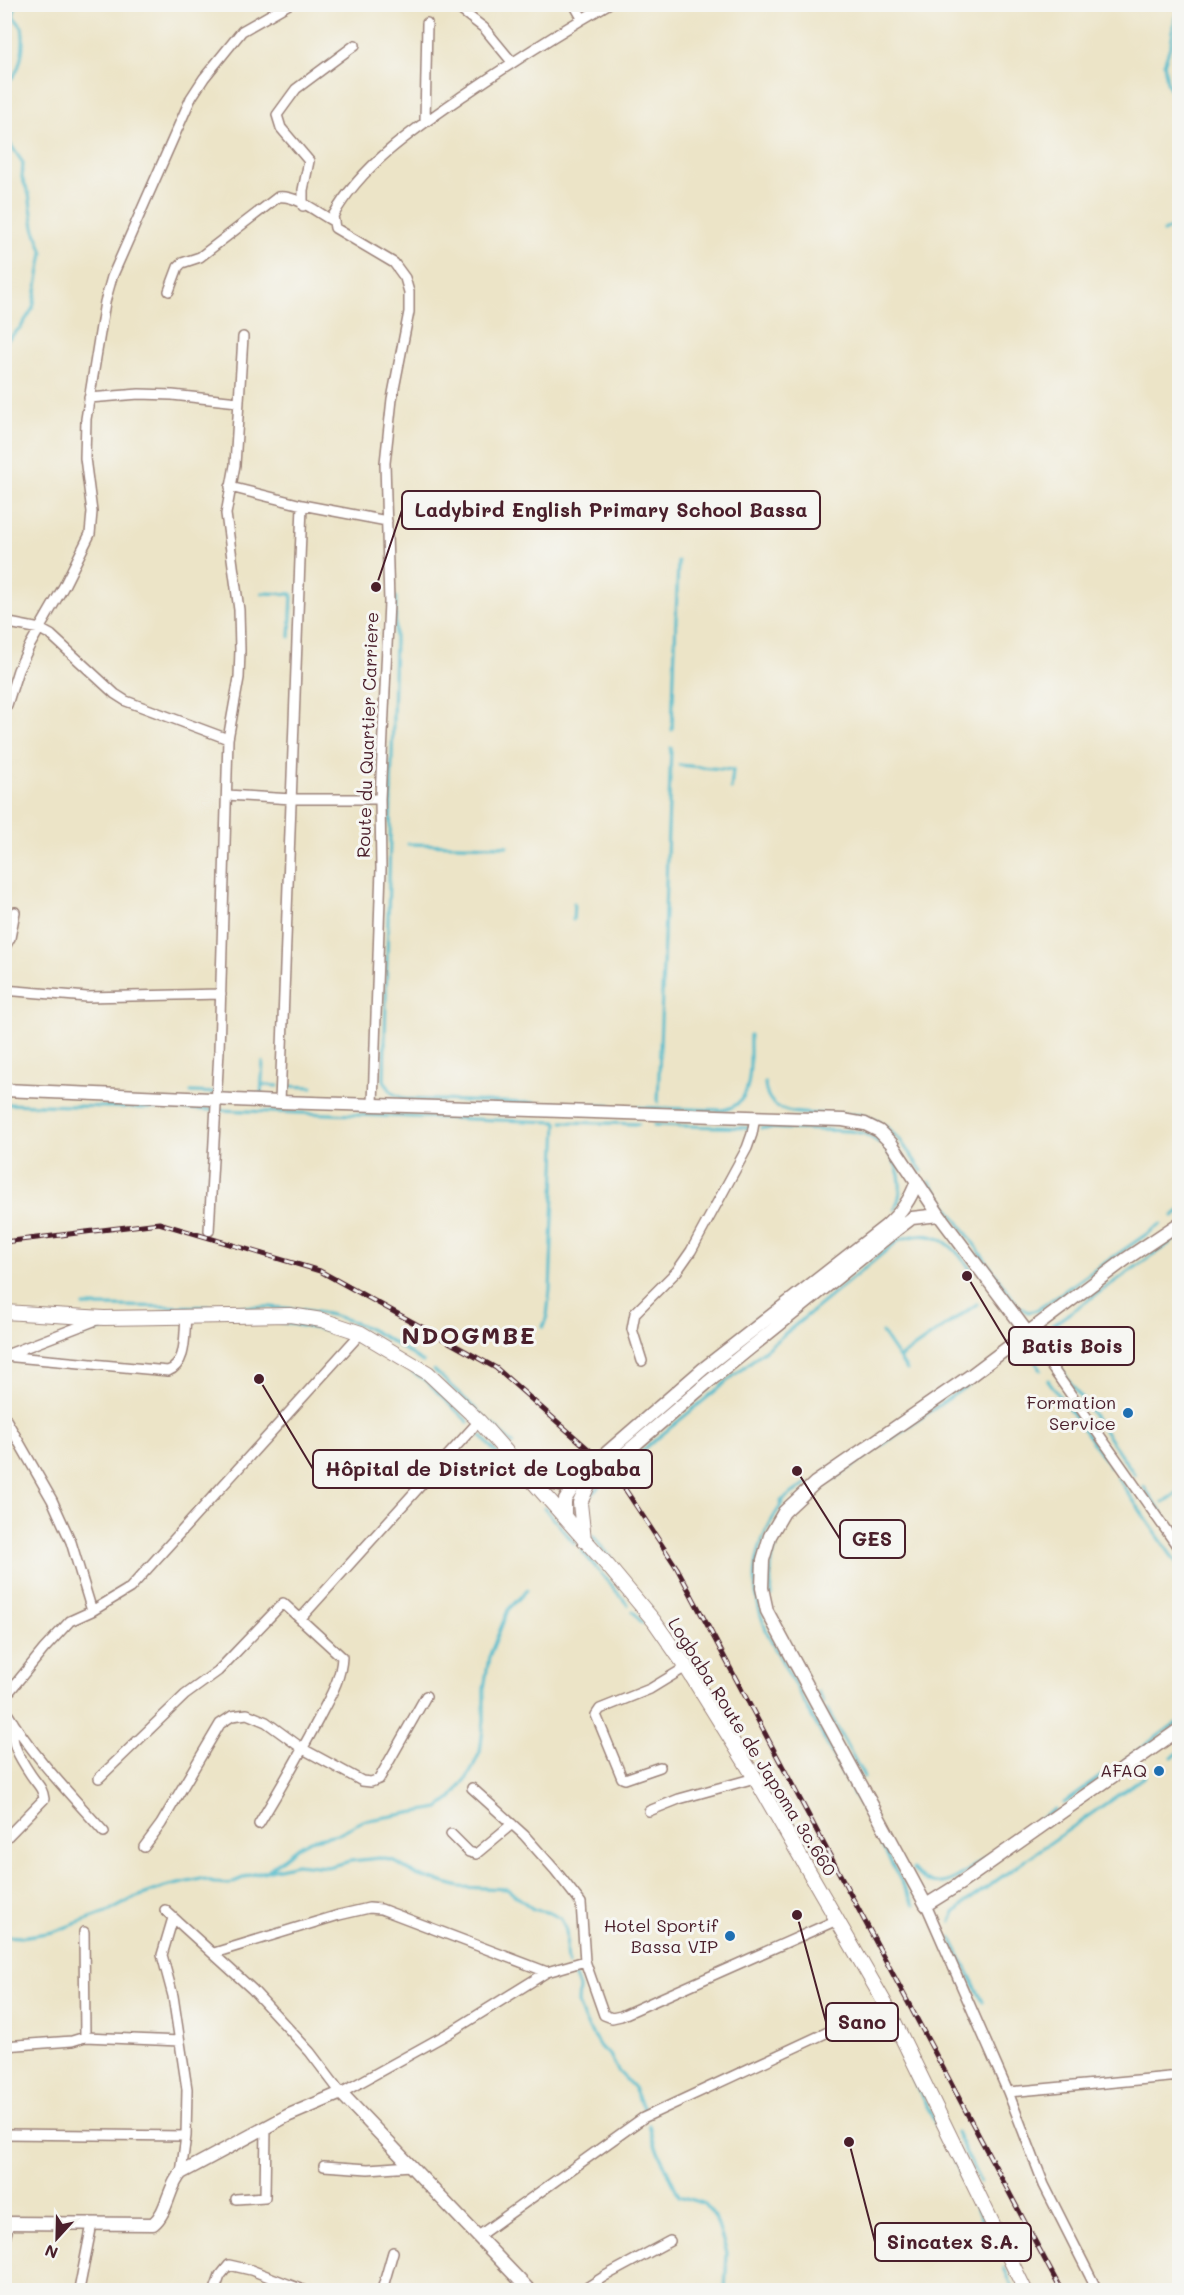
<svg xmlns="http://www.w3.org/2000/svg" width="1184" height="2295" viewBox="0 0 1184 2295" font-family="Mali,sans-serif">
<style>
.lines{fill:none;stroke-linecap:round;stroke-linejoin:round}
.stream{stroke:#4fbacb;stroke-width:3}
.street-casing{stroke:#9b8279;stroke-width:12}
.secondary-casing{stroke:#9b8279;stroke-width:15}
.primary-casing{stroke:#9b8279;stroke-width:16}
.street{stroke:#fff;stroke-width:9}
.secondary{stroke:#fff;stroke-width:12}
.primary{stroke:#fff;stroke-width:14}
.rail-casing{stroke:#4a1f2b;stroke-width:5}
.rail{stroke:#f6f6f2;stroke-width:3;stroke-dasharray:9;stroke-linecap:butt}
.poi-dot{fill:#1f6fb2;stroke:#f6f6f2;stroke-width:2}
.labels{text-anchor:middle;stroke-width:6;stroke-linejoin:round;paint-order:stroke}
.street-label{font-size:18px;fill:#4a1f2b;stroke:#f6f6f2}
.poi-label{font-size:18px;fill:#4a1f2b;stroke:#f6f6f2;text-anchor:end}
.district-label{font-size:24px;font-weight:bold;letter-spacing:1.5px;fill:#4a1f2b;stroke:#f6f6f2}
.leader{fill:none;stroke:#4a1f2b;stroke-width:2}
.callout-dot{fill:#4a1f2b;stroke:#f6f6f2;stroke-width:2}
.callout{fill:#f6f6f2;stroke:#4a1f2b;stroke-width:2}
.callout-label{font-size:20px;text-anchor:middle;font-weight:bold;fill:#4a1f2b}
</style>
<rect width="100%" height="100%" fill="#f6f6f2"/>
<filter id="ink" filterUnits="userSpaceOnUse"><feTurbulence type="fractalNoise" baseFrequency=".0167" numOctaves="2"/><feDisplacementMap in="SourceGraphic" scale="12" xChannelSelector="R" yChannelSelector="G"/><feConvolveMatrix kernelMatrix="1 2 1 2 8 2 1 2 1" color-interpolation-filters="sRGB"/></filter>
<filter id="wash" filterUnits="userSpaceOnUse"><feTurbulence type="fractalNoise" baseFrequency=".008" numOctaves="4" result="noise"/><feDisplacementMap in="SourceGraphic" scale="24" xChannelSelector="R" yChannelSelector="G"/><feGaussianBlur stdDeviation="1.35" result="paint"/><feColorMatrix in="noise" values="0 0 0 0 0 0 0 0 0 0 0 0 0 0 0 0 0 1.4 0 .05"/><feComposite in="paint" operator="in"/></filter>
<g filter="url(#wash)">
<rect width="100%" height="100%" fill="#ece4c7"/>
<g class="lines">
<path class="stream" d="M1180 13 1175 18 1171 44 1164 64 1167 82 1180 110
M4 83C22 77 25 43 22 27L13 16 16 4
M4 135 23 163 22 178 29 194 34 227 43 253 33 308 21 327 4 343
M1180 169 1177 177 1180 181
M1163 232 1171 228 1180 203
M262 593 292 594 290 637
M396 597 384 1080 392 1093 405 1099 535 1103
M672 730 678 561
M679 765 733 770 731 789
M408 844 507 846
M573 920 574 903
M765 1083C767 1119 807 1113 834 1114
M262 1085 278 1086
M284 1086 312 1087
M191 1092 222 1093
M228 1093 261 1095 263 1062
M658 1102 671 748
M4 1104 213 1110
M550 1104H560
M564 1104 610 1106
M627 1107 722 1110C757 1105 749 1062 750 1035
M218 1110 557 1122 550 1290 547 1316 543 1327
M840 1114 860 1115 879 1122
M563 1122 639 1124
M654 1125 752 1128
M884 1125 900 1140 922 1171
M761 1128 851 1131 865 1134 880 1143
M885 1147C900 1166 905 1187 895 1209
M930 1182 1018 1306 1028 1312 1037 1310 1161 1224
M1173 1216 1180 1211
M84 1306 270 1307C300 1309 330 1312 358 1324 381 1333 403 1349 423 1362
M280 1322 341 1333 371 1347
M882 1333 907 1370
M47 1346 109 1327 126 1324
M899 1358 977 1304
M1173 1369 1180 1364
M434 1370 513 1444
M413 1372 425 1380 468 1422
M1048 1380 1110 1467
M481 1436 498 1455
M504 1461 512 1471
M513 1472 527 1488
M614 1474 899 1240C936 1226 954 1245 973 1273
M1135 1475 1045 1346 1044 1337 1051 1326 1180 1236
M1117 1477 1180 1568
M807 1483 781 1501 782 1504C750 1549 747 1591 771 1641L914 1905
M1144 1487 1165 1518
M815 1492 1015 1352C1029 1349 1034 1360 1041 1370
M590 1496 601 1484
M1163 1503 1180 1491
M544 1507 554 1520
M555 1520 575 1544
M1174 1530 1180 1538
M593 1536 613 1561
M581 1550 628 1605
M772 1595C767 1562 776 1533 797 1508
M633 1611 642 1623
M818 1692 824 1703
M827 1709 864 1777
M1172 1757 1180 1752
M1125 1760 1176 1723
M1064 1803 1115 1766
M997 1849 1055 1809
M913 1869C938 1901 964 1872 988 1856
M268 1870 299 1846 310 1840 337 1834 363 1821 439 1808 451 1799 469 1775 480 1752 484 1721V1689L489 1657 508 1610 527 1590
M951 1921 955 1913 966 1902 1145 1776
M4 1936 21 1937 53 1932 110 1911 134 1898 165 1887 201 1879 214 1883 229 1884 250 1875 296 1864 327 1867 351 1861 380 1858 394 1861 416 1875 460 1887 507 1889 533 1909 550 1913 560 1918C573 1937 562 1947 568 1964
M951 1938 983 2002
M572 1971 579 1987 578 2003 584 2020 600 2047 610 2055 618 2071 634 2088 647 2116
M866 2027 881 2024 887 2029 892 2038
M901 2055 957 2166 999 2258
M649 2125 653 2140 679 2196 705 2204 715 2217 727 2253 725 2290
M956 2132 980 2182
M1004 2268 1014 2290"/>
</g>
</g>
<g filter="url(#ink)">
<g class="lines">
<defs>
<path id="street" d="M453 4 484 28 512 62
M574 4 582 18
M425 122 427 23
M303 206V190L309 161 281 128 277 115 296 89 355 45
M169 291 178 267 182 263 200 257 278 197C295 194 318 213 333 221
M89 398 139 394 172 395 238 402
M230 487 302 505 387 521
M4 622 40 629 51 635 115 694 126 701 228 739 219 1051 209 1231
M7 705 18 670 30 645 64 586 90 534 92 512 85 458 86 419 105 302 112 277 191 98 204 78 242 31 289 4
M228 739 239 678 240 650 239 610 226 514 235 465 243 337
M227 795 292 799H380
M4 949 10 938 15 912
M4 990 87 997 221 994
M280 1102 302 505
M373 1104 381 869 380 799 389 602 385 463 392 399 409 312V292L405 278 394 263 335 228 333 216C362 164 416 128 464 95 511 63 558 33 608 4
M1027 1332 1180 1550
M6 1355 99 1319
M4 1356 168 1371C187 1364 184 1336 186 1317
M642 1361 632 1329 635 1313 677 1271 691 1251 747 1148 752 1134 755 1117
M4 1416 52 1500 71 1542 92 1611
M301 1618 479 1421
M4 1698 44 1649 70 1621 92 1611 130 1588 361 1333
M4 1708C31 1754 69 1793 104 1832
M660 1767 625 1779 622 1778 596 1715 600 1709 650 1689 686 1667
M99 1778 185 1695 218 1671 283 1603 342 1657C341 1680 329 1698 319 1718 300 1754 280 1789 259 1824
M472 1788 524 1835 555 1870 581 1903 585 1961 604 2015 612 2018 621 2016 837 1920
M649 1811 679 1799 755 1778
M451 1834 469 1852 476 1854 512 1824
M4 1840 44 1799C43 1788 37 1784 31 1775 19 1757 10 1743 13 1722
M144 1847 161 1824 220 1724 232 1716 247 1714 266 1722 303 1749 362 1781 371 1782 379 1779 426 1696
M926 1905 1008 2092 1044 2185 1097 2290
M165 1910 252 1989 310 2052 341 2093 449 2033 547 1972 585 1961
M173 1918 162 1955 173 1996 187 2089 186 2136 181 2173
M84 1932 85 2037
M214 1953 339 1915 369 1908 381 1909 547 1972
M4 2046 72 2041 85 2037 180 2041
M1008 2092 1180 2076
M4 2134 186 2136
M324 2166 368 2169 411 2166
M236 2199 265 2197 266 2127
M477 2237 643 2118 886 2005
M4 2243 9 2223
M79 2290 92 2224
M215 2290 220 2276 229 2265 251 2270 303 2290
M382 2290 393 2252
M583 2290 605 2276 670 2241"/>
<path id="secondary" d="M4 1090 280 1102 843 1120 865 1124 879 1131 891 1143 939 1215 1027 1332
M1180 1223 1126 1259 970 1376 815 1483 784 1512 770 1536 763 1560 762 1588 767 1611 926 1905 958 1885 1180 1729
M532 1479 564 1486 588 1485 707 1383 896 1230 912 1218 939 1215
M565 1518V1500L581 1475 703 1369 886 1226C901 1212 910 1201 917 1181
M4 2223 153 2224C168 2212 168 2187 181 2173L287 2116 341 2093 529 2290"/>
<path id="primary" d="M4 1312 104 1318 290 1315 322 1320 361 1333 428 1373 479 1421 609 1567 654 1621 686 1667 755 1778 886 2005 1025 2290
M526 1467C544 1478 561 1480 581 1475
M584 1540 580 1503 588 1485"/>
</defs>
<use href="#street" class="street-casing"/>
<use href="#secondary" class="secondary-casing"/>
<use href="#primary" class="primary-casing"/>
<use href="#street" class="street"/>
<use href="#secondary" class="secondary"/>
<use href="#primary" class="primary"/>
<defs>
<path id="rail" d="M4 1242 159 1223 320 1271 496 1368 594 1454 625 1489 677 1568 1061 2290"/>
</defs>
<use href="#rail" class="rail-casing"/>
<use href="#rail" class="rail"/>
</g>
</g>
<g class="poi-dot">
<circle cx="1128" cy="1413" r="6"/>
<circle cx="1159" cy="1771" r="6"/>
<circle cx="730" cy="1936" r="6"/>
</g>
<g class="labels">
<g class="street-label">
<text transform="translate(368 735) rotate(-88)" y="6">Route du Quartier Carriere</text>
<text transform="translate(752 1747) rotate(58)" y="6">Logbaba Route de Japoma 3c.660</text>
</g>
<g class="poi-label">
<text x="1116" y="1409">Formation<tspan x="1116" dy="21">Service</tspan></text>
<text x="1147" y="1777">AFAQ</text>
<text x="718" y="1932">Hotel Sportif<tspan x="718" dy="21">Bassa VIP</tspan></text>
</g>
<g class="district-label">
<text x="469" y="1344">NDOGMBE</text>
</g>
</g>
<path class="leader" d="M376 587L402 510M967 1276L1009 1346M259 1379L313 1469M797 1471L840 1539M797 1915L826 2022M849 2142L875 2242"/>
<g class="callout-dot">
<circle cx="376" cy="587" r="6"/>
<circle cx="967" cy="1276" r="6"/>
<circle cx="259" cy="1379" r="6"/>
<circle cx="797" cy="1471" r="6"/>
<circle cx="797" cy="1915" r="6"/>
<circle cx="849" cy="2142" r="6"/>
</g>
<g class="callout">
<rect x="402" y="491" width="418" height="38" rx="6"/>
<rect x="1009" y="1327" width="125" height="38" rx="6"/>
<rect x="313" y="1450" width="339" height="38" rx="6"/>
<rect x="840" y="1520" width="65" height="38" rx="6"/>
<rect x="826" y="2003" width="72" height="38" rx="6"/>
<rect x="875" y="2223" width="156" height="38" rx="6"/>
</g>
<g class="callout-label">
<text x="611" y="517">Ladybird English Primary School Bassa</text>
<text x="1072" y="1353">Batis Bois</text>
<text x="483" y="1476">Hôpital de District de Logbaba</text>
<text x="872" y="1546">GES</text>
<text x="862" y="2029">Sano</text>
<text x="953" y="2249">Sincatex S.A.</text>
</g>
<rect width="1184" height="2295" fill="none" stroke="#f6f6f2" stroke-width="24"/>
<g transform="translate(57 2238) rotate(202)" stroke="#f6f6f2" stroke-width="4.5" paint-order="stroke">
<path d="M0-4.5L10 22L0 15L-10 22Z" fill="#4a1f2b"/>
<text y="-9" font-size="16" font-weight="bold" text-anchor="middle" fill="#4a1f2b">N</text>
</g>
</svg>
